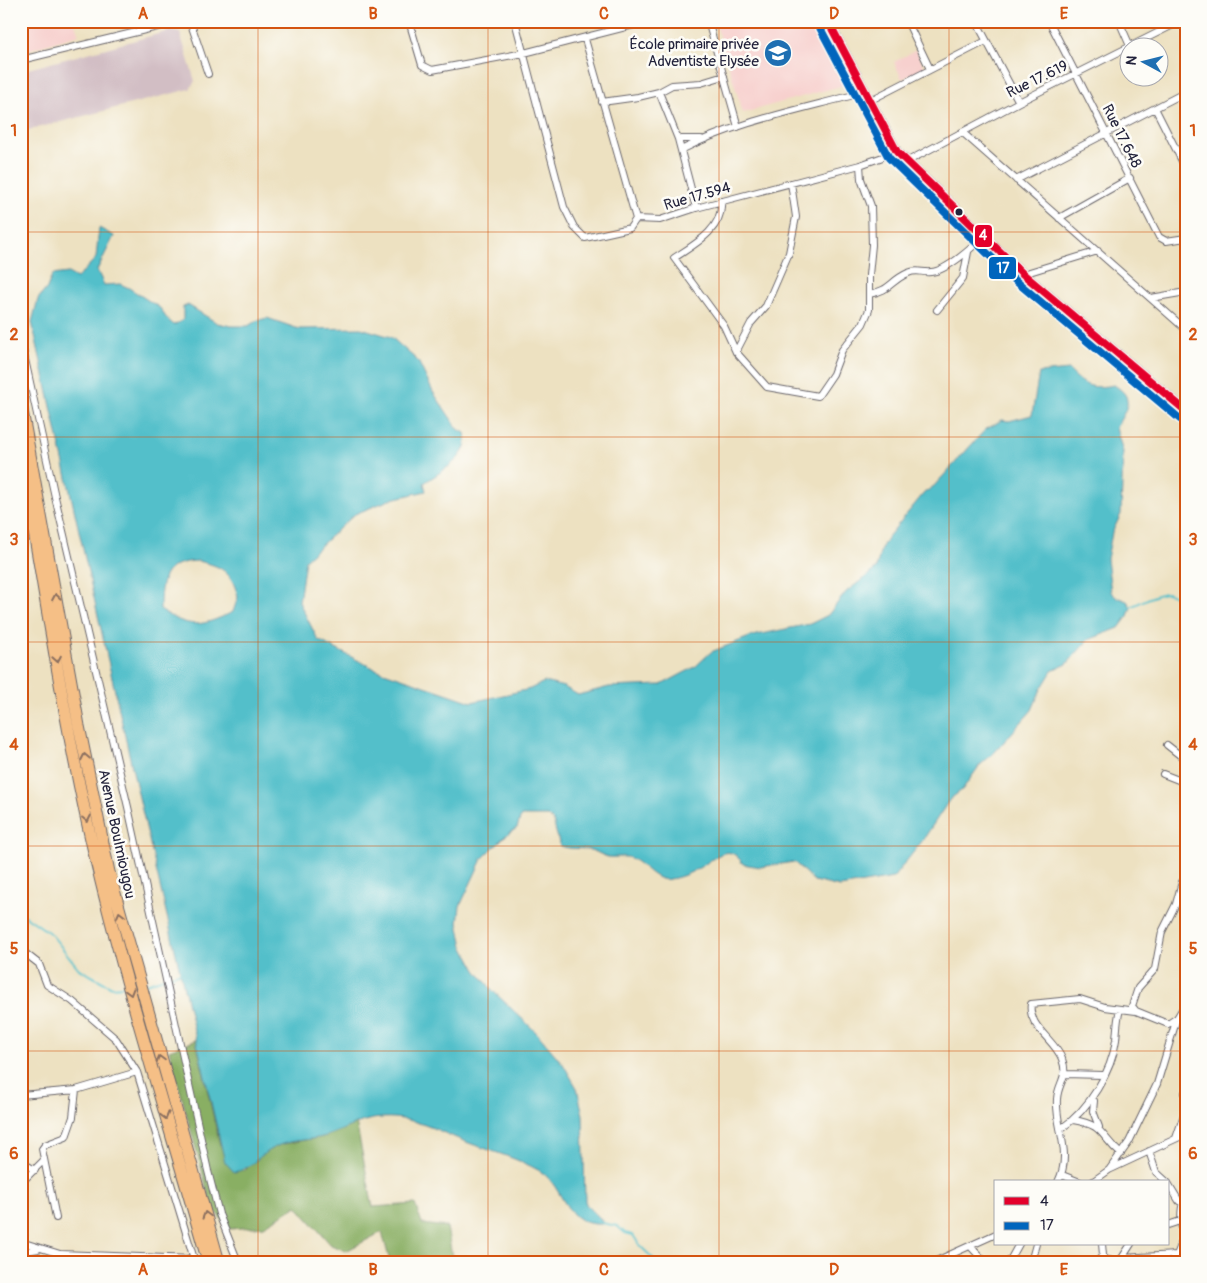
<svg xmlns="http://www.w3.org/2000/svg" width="1207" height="1283" viewBox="0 0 1207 1283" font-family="Pangolin,sans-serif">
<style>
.built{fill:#f7d0ce}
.industrial{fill:#d2bec4}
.forest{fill:#89af64;stroke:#566850}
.water{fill:#52bfca;stroke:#3a7082;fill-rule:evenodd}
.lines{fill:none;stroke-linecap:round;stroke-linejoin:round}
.stream{stroke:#52bfca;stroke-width:2}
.street-casing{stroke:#69656a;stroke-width:8}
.secondary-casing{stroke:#69656a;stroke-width:11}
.highway-casing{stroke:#69656a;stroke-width:13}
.street{stroke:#fff;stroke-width:6}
.secondary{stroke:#fbe5cf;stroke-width:9}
.highway{stroke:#f5bf86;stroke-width:11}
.bus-1-casing{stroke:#fdfcf7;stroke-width:11}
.bus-2-casing{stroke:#fdfcf7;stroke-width:11}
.bus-1{stroke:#e4002b;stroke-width:8}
.bus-2{stroke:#0065bd;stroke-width:8}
.oneway{stroke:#8c7060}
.grid{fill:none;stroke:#d45411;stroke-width:1;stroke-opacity:0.55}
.bus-dot{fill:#22223b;stroke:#fdfcf7;stroke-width:2}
.labels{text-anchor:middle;stroke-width:5;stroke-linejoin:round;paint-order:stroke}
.poi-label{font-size:15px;fill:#22223b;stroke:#fdfcf7;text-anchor:end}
.street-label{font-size:15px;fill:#22223b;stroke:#fdfcf7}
.line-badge{stroke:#fdfcf7;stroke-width:2}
.badge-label{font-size:14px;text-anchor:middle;font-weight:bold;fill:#fff}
.neatline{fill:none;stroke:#d45411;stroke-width:2}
.grid-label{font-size:16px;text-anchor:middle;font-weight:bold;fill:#d45411}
</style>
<rect width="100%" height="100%" fill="#fdfcf7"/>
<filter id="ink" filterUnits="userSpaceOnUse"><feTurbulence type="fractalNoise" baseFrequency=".02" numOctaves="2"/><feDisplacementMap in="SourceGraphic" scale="10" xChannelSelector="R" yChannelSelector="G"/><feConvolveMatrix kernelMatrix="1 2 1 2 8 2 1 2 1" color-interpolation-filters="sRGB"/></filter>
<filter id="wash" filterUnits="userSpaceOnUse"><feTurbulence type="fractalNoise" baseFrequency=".0096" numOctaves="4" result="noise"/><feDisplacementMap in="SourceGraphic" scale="20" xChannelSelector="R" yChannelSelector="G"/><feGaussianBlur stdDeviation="1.12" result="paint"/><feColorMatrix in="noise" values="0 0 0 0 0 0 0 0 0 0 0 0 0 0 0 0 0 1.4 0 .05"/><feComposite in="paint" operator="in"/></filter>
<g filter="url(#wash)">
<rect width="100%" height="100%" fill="#ede1c1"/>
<path class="built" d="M21 21H74L79 35 21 52Z
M715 21H815L848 84 743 113Z
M916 50 925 68 902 79 894 62Z"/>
<path class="industrial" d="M173 30 180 33 195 81 190 89 21 132V71Z"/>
<path class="forest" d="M196 1040 220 1145 244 1171 264 1152 278 1145 326 1136 356 1122 373 1207 415 1204 422 1224 447 1227 453 1262H390L382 1232 346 1251 331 1245 297 1206 264 1226 230 1229 212 1208 169 1050Z"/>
<path class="water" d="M99 228 114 236 97 270 104 285 120 284 129 288 160 308 167 319 174 325 183 320V307L188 305 217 323 231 326H248L256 321 267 318 299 329 361 328 391 337 418 361 433 392 458 429 465 433C472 457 441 471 424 483L426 491 392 499 355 514 305 560 299 602 318 640 375 669 472 702 530 689 544 682 564 687 578 695 609 687 661 685 695 667 711 652 752 636 810 624 828 615 846 592 876 569 881 549 887 538 924 493 934 486 985 430 1002 420 1009 421 1032 415 1039 373 1069 370C1085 387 1091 389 1114 385 1136 398 1126 409 1116 428L1123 452 1121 514 1112 533 1107 559 1111 592 1116 597 1127 601 1131 607 1128 616 1119 628 1088 640 1067 664 1052 671 1041 689 1032 710 994 753 980 765 962 790 950 799 923 840 893 878 840 887 814 881 794 862 760 867 743 864C730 844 720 854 705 864 695 871 683 877 670 879 653 883 643 861 627 857 621 856 614 858 608 857 601 855 594 850 586 849 576 848 570 849 560 846L553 821 548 816H521L517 828 505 836 482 859 460 906 458 923 463 946 476 970 493 991 536 1032 563 1064 577 1088 583 1115 585 1201C588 1212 600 1213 603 1224 563 1227 565 1187 540 1171 517 1158 491 1151 466 1142 443 1133 420 1120 395 1118 363 1116 353 1127 326 1136 310 1141 290 1139 275 1147 259 1154 251 1170 234 1172L225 1162 134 776 32 322 38 299 47 288 52 275 68 273 77 278 96 258ZM198 561C222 566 232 572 238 597L233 612C201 627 190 629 160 610 160 580 163 562 198 561Z"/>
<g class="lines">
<path class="stream" d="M1130 607C1142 603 1154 593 1168 593 1175 594 1178 600 1186 600
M21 913 51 934 79 969 112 987 123 986
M146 984 181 972
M602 1223 617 1226 625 1233 633 1235 640 1246 657 1262"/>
</g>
</g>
<g filter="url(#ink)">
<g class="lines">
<defs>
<path id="street" d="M190 21 208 74
M409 21 422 65 432 70 524 53 649 21
M515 21 564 207 574 227 585 238 630 228 636 219 660 220 696 208 860 165 897 152
M708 21 738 127
M907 21 930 69
M976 21 1019 102
M1049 21 1159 237 1166 241 1186 238
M1119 21 1130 46
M585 39 636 219
M21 60 182 21
M659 92 678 139 696 208
M869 101 986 41
M602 102 638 97 659 92 672 85 701 83 724 76
M1155 108 1186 169
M962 132 1183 327 1186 331
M678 139H701
M681 150C738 121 804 109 865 92
M1179 155 1186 151
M906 162 1019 102 1181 21
M1016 180 1186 92
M721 201C724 229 694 245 674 258L724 326 736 352 767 387 818 396 833 374 842 350 863 324 869 310V275L872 245 871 206 861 179 860 165
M1059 218 1130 178
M1023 274 1098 251
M869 294C890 291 890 281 908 273 917 269 922 273 931 272 946 271 974 247 984 235
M1151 298 1186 292
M937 310 963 278 968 252
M21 341 55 497 128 807 208 1171 219 1214 238 1262
M736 352 751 323 766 306 789 253 796 217 791 183
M1167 745 1186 760
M1163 774 1186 783
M21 950 39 964 47 985 72 1001 116 1039 137 1072 194 1259
M1136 1011 1132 1006 1138 988 1155 969 1162 932 1176 904 1182 882 1186 878
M1065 1074 1103 1075
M1185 1093 1186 1099
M21 1095 76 1090 137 1072
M1094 1101 1093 1111 1099 1127
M1073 1120C1105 1125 1099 1135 1121 1154
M1062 1128C1088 1110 1112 1072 1116 1040 1117 1030 1117 1020 1120 1009
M1176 1138 1186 1109
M1149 1151 1156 1172 1167 1182
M21 1162 35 1170
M1109 1170 1129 1142 1157 1084 1177 1018 1186 1003
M1062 1175 1080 1182
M1058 1182C1073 1152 1055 1128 1057 1099 1058 1082 1069 1078 1062 1059 1055 1040 1027 1026 1031 1004L1080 999 1105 1007 1136 1011 1168 1024 1177 1018 1186 1022
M1092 1182 1109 1170 1186 1134
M21 1183 44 1160
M1168 1183 1179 1201 1186 1204
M56 1218 42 1149 45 1145 66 1137 73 1117 76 1090
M1168 1225 1183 1220
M21 1242 60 1254 194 1259V1261
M971 1247 985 1262
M21 1252 38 1249
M1102 1258 1116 1262 1122 1258 1177 1255C1188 1233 1177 1220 1183 1203
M1122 1258 1131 1244
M934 1262 996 1234
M1009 1262 1019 1244
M1031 1262 1036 1244
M1097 1262 1103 1255 1102 1244"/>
<path id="secondary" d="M828 21 897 152 1023 274 1186 411"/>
<path id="highway" d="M21 405 79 726 109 872 219 1262
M21 456C45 592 65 731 97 865 129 999 171 1130 208 1262"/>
</defs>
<use href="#street" class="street-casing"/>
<use href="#secondary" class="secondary-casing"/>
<use href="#highway" class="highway-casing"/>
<use href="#street" class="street"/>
<use href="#secondary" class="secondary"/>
<use href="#highway" class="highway"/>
<defs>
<path id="bus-1" d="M828 21 897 152 1023 274 1186 411"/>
<path id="bus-2" d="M819 26 889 158 1017 282 1180 419"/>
</defs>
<use href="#bus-1" class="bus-1-casing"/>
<use href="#bus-2" class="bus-2-casing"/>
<use href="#bus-1" class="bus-1"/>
<use href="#bus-2" class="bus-2"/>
</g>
<defs><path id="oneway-chevron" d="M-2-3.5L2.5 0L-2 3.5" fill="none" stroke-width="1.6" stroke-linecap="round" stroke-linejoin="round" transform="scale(1.25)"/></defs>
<g class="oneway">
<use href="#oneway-chevron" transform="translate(56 597) rotate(-100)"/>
<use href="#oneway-chevron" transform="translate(57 659) rotate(80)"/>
<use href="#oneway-chevron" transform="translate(85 757) rotate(-101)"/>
<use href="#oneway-chevron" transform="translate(87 819) rotate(78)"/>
<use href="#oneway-chevron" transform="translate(120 915) rotate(-105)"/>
<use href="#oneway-chevron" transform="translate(130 992) rotate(74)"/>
<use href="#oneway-chevron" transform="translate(160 1059) rotate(-106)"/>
<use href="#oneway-chevron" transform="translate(165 1116) rotate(74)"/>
<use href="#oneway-chevron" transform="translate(206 1215) rotate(-106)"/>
</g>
</g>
<path class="grid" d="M258 21V1262M488 21V1262M719 21V1262M949 21V1262M21 232H1186M21 437H1186M21 642H1186M21 846H1186M21 1051H1186"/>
<defs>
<symbol id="school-disc" viewBox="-11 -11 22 22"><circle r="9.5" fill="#1f6fb2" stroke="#fdfcf7"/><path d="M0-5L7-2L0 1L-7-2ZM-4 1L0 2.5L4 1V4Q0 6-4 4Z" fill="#fff"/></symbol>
</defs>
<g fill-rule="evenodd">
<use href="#school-disc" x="762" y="37" width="32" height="32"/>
</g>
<circle class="bus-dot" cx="959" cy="212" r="4.5"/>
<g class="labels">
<g class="poi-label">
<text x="759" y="49">École primaire privée<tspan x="759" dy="17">Adventiste Elysée</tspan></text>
</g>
<g class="street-label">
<text transform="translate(1037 79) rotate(-26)" y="5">Rue 17.619</text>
<text transform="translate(1122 136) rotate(63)" y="5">Rue 17.648</text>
<text transform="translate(697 196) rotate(-16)" y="5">Rue 17.594</text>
<text transform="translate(117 834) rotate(78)" y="5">Avenue Boulmiougou</text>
</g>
</g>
<g class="line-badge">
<rect x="974" y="224" width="19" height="24" rx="5" fill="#e4002b"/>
<rect x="988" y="256" width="29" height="24" rx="5" fill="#0065bd"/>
</g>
<g class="badge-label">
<text x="983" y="240">4</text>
<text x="1003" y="273">17</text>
</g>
<rect width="1207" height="1283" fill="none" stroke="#fdfcf7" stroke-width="55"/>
<rect x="994" y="1180" width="175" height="65" fill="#fdfcf7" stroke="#a5a5ac"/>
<rect x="1004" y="1197" width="25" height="8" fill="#e4002b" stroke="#a5a5ac"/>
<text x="1040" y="1206" font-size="15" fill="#22223b">4</text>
<rect x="1004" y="1222" width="25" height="8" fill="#0065bd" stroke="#a5a5ac"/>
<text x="1040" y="1230" font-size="15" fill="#22223b">17</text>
<g transform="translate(1144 62) rotate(277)"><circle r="24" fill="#fdfcf7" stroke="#a5a5ac"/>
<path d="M0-4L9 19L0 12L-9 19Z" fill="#1f6fb2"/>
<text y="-8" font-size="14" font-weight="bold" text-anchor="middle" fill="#22223b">N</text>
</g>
<rect x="28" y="28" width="1152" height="1228" class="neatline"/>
<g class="grid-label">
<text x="143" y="19">A</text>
<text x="373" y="19">B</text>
<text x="604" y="19">C</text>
<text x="834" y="19">D</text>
<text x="1064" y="19">E</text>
<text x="14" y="136">1</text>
<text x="1193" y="136">1</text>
<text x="14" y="340">2</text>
<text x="1193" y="340">2</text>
<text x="14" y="545">3</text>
<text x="1193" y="545">3</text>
<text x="14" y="750">4</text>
<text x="1193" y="750">4</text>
<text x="14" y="954">5</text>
<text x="1193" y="954">5</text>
<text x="14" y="1159">6</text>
<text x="1193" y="1159">6</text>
<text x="143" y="1275">A</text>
<text x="373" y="1275">B</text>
<text x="604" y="1275">C</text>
<text x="834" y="1275">D</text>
<text x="1064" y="1275">E</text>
</g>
</svg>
